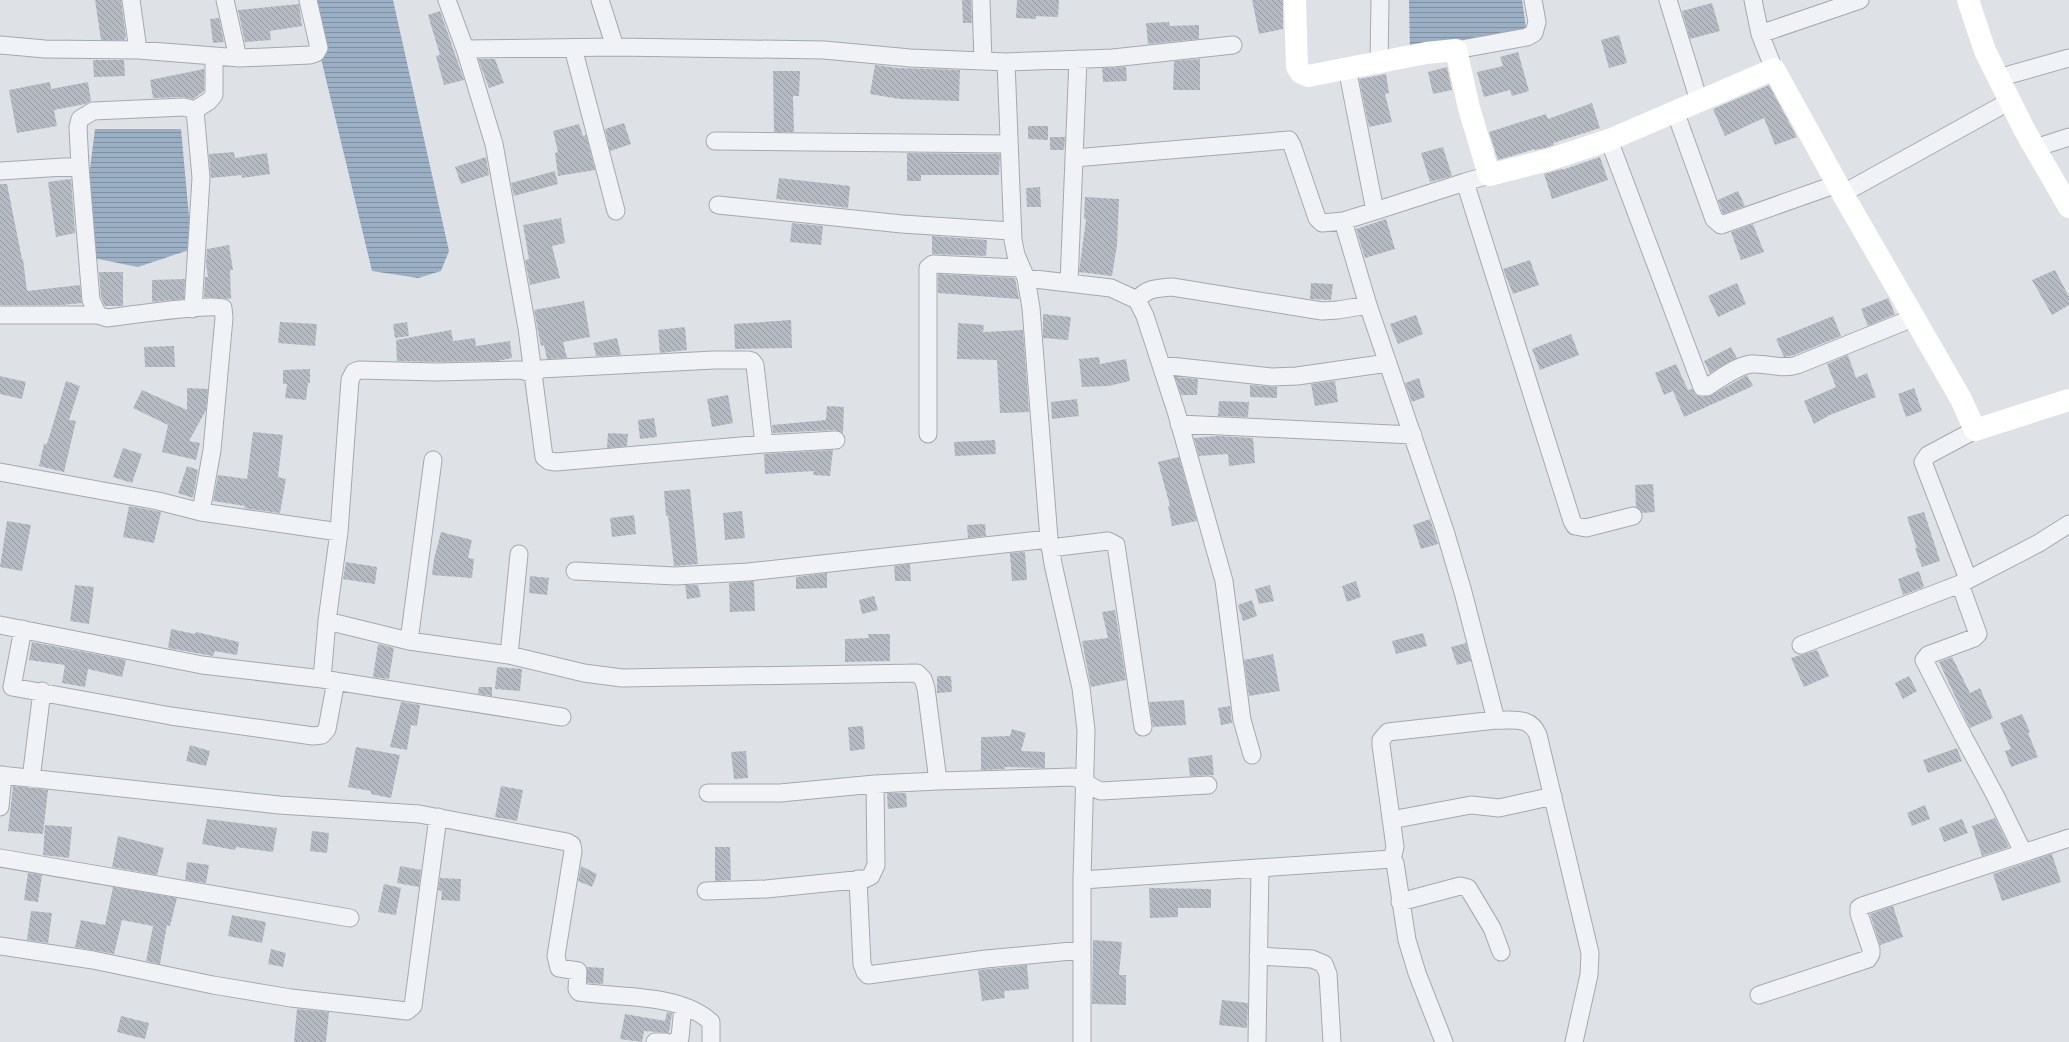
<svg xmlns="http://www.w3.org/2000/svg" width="2069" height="1042" viewBox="0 0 2069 1042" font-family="Cabin,sans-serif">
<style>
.water{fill:url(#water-rules)}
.building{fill:url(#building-back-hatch)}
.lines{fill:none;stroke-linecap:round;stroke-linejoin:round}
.street-casing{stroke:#a4a9b1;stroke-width:19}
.street{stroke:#f1f2f5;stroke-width:17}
.secondary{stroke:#fff;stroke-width:22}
</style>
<defs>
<pattern id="water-rules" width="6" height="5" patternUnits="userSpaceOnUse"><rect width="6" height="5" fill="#9bb0c5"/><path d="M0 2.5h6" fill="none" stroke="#7e90a1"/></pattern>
<pattern id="building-back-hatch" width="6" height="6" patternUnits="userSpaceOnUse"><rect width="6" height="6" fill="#b6bbc3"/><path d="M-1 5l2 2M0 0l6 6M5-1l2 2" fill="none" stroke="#9498a0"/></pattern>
</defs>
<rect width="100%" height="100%" fill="#dee2e7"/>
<path class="water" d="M307 0H393L449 251 441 271 418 278 372 271Z
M1409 0H1522L1526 28 1410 51Z
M95 129H181L192 249 138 267 88 257 82 233Z"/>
<path class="building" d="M95 0H121L126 38 124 40H101Z
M962 0H971L972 23H963Z
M1017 0H1059L1058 17 1036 16V19L1016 18Z
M1252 0H1283V29L1259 34Z
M1712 3 1720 31 1690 39 1682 11Z
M299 4 302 26 270 31 271 40 245 42 238 10Z
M440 11 464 80 444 85 436 56 440 55 428 15Z
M219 18 224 42 213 43 210 19Z
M1169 22 1170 26 1199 25V39L1148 44 1146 23Z
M1619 35 1627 63 1609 68 1601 40Z
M1518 52 1529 91 1512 96 1510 90 1484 97 1477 72 1503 66 1500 57Z
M478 59H495L504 83 489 88Z
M1200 59V90H1173L1174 61Z
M93 60H124L125 76 94 77Z
M875 65 898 68 960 70 959 101 900 99 870 94Z
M1126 67 1127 81 1103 82 1102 68Z
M1447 67 1452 90 1433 94 1428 72Z
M204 69V91L193 99 184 97 153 98 150 80Z
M773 71H800L799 96H793L794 132H774Z
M1386 74 1389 93 1385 94 1392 122 1369 127 1359 79Z
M50 82 51 89 88 82 91 101 85 104 54 110 57 126 17 133 9 90Z
M1769 85 1797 137 1775 145 1764 118 1725 136 1713 109Z
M1592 103 1600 128 1553 143 1554 145 1545 148 1535 150V149L1498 160 1489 132 1546 114 1548 119Z
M624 123 631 144 610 151 605 129Z
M579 124 583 136 586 135 595 170 558 176 555 153 558 152 553 131Z
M1028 126H1048V140L1028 139Z
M1050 137H1065L1064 150H1050Z
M1443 147 1452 176 1430 182 1421 153Z
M234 152 235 158 267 153 270 174 242 178V175L211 178 209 154Z
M907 153 1000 154 999 175H921V181H907Z
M486 157 489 175 461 184 455 167Z
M1600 157 1608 180 1552 199 1544 174 1562 169V170Z
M555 171 558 184 514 196 511 183Z
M779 178 850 186 848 208 776 199Z
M71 179 75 233 56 237 48 182Z
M0 184H7L22 259H23L27 291 80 285 82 303 62 305H0Z
M1040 187 1041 207H1027L1026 188Z
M1738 191 1745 206 1723 214 1718 200Z
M1085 197 1119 199 1117 245 1112 276 1079 272 1086 219H1084Z
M561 218 565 243 552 246 560 278 530 285 525 260 529 259 523 225Z
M1386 219 1395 249 1365 258 1356 229Z
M792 223 823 226 821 245 790 242Z
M1753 224 1764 252 1741 260 1731 232Z
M932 236 987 240 986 256 932 254Z
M229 245 233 270H230L231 299 204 297 205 277H208L206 264 207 249Z
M1530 260 1539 285 1513 294 1503 269Z
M2055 270 2069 297V305L2052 315 2032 280Z
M99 272H123V306H105L101 297Z
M938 274 1015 278 1019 299 938 293Z
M185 279 184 299 152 302V280Z
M1311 283 1333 284 1331 300 1310 299Z
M1737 283 1746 304 1718 317 1708 296Z
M1888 298 1895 314 1868 326 1861 309Z
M584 301 590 337 563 342 567 358 547 359 544 345 541 346 534 310Z
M1043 314 1071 317 1068 340 1043 338Z
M1416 315 1423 334 1398 344 1390 324Z
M1833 316 1841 336 1794 355 1784 357 1776 339Z
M791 320 792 348 735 349 734 324Z
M280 322 317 324 315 346 278 343Z
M407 322 409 336 395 338 393 324Z
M958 323 984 325 983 332 1023 330 1029 412 1000 413 997 360 957 359Z
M685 327 687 350 660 353 658 330Z
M451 330 453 341 475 338 476 346 510 341 512 358 497 361 436 362 397 361 396 340Z
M1571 334 1579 355 1540 370 1532 349Z
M617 338 621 355 596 356 593 343Z
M174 346 175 367H145L144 347Z
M1731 347 1737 358 1710 373 1704 361Z
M1848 355 1856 378 1867 373 1876 397 1830 415 1814 424 1804 401 1836 387 1827 364Z
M1099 357 1100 364 1126 359 1130 381 1108 386 1082 387 1079 359Z
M1676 364 1688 390 1692 389 1696 395 1702 397 1712 395 1747 375 1753 386 1684 417 1673 391 1664 395 1655 373Z
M310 369V383H308L306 400 285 398 287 384H283V370Z
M0 376 26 382 22 399 0 394Z
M1175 377 1198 379 1197 395H1181Z
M1419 378 1425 397 1412 402 1405 383Z
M66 381 80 386 69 420 76 421 64 472 39 466 44 444H47Z
M1335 381 1338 402 1315 406 1311 384Z
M1250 385 1277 387V398L1250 397Z
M187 388 208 389 206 410 189 441 200 443 196 460 162 452 168 425 133 408 142 390 187 410Z
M1914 388 1922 411 1906 417 1898 394Z
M728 395 733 423 712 427 707 399Z
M1077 399 1079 416 1052 419 1051 402Z
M1219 401 1249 402 1248 417 1218 416Z
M827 406 844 407 843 433 835 430 773 433 772 425 826 420Z
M654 418 657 437 640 439 638 420Z
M253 432 283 435 278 477 286 479 280 513 244 508 245 506 213 501 218 475 247 479Z
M608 433 628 434 627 446 607 448Z
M1217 436 1253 438 1255 463 1229 466 1228 454 1199 456 1194 438Z
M995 440 996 454 955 456 954 442Z
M123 448 142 454 132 483 113 477Z
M833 450 830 476 813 475 814 471 765 474 764 454Z
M1179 457 1197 521 1172 526 1168 506H1170L1158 462Z
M187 466 198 470 193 498 178 493Z
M1653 484 1655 512 1642 513 1636 507 1635 485Z
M690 489 698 564 674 566 668 516H666L664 491Z
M129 506 161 512 154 543 123 537Z
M742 511 745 538 725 540 723 513Z
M1924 512 1940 561 1922 567 1915 549 1917 548 1907 517Z
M634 515 636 534 612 537 610 518Z
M1430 519 1438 544 1421 549 1413 525Z
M7 521 31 525 22 571 0 567Z
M985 524 986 536 968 538 967 525Z
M441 532 472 540 468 558 474 559 472 578 432 575 434 559Z
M1025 552 1027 580 1012 581 1010 553Z
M346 562 377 567 375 584 343 579Z
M910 564 911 581H895L894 566Z
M1919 571 1924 587 1903 595 1898 579Z
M827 573V588L796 589V577Z
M530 576 549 578 547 595 529 593Z
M754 581 755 611 730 612 729 583Z
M1356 581 1361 597 1347 602 1342 586Z
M75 585 94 587 89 624 70 621Z
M685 585H698L701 597 687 599Z
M1270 585 1274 601 1259 604 1255 589Z
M874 596 878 610 862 614 859 600Z
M1252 600 1257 616 1243 621 1238 605Z
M1115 610 1126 680 1091 687 1082 641 1108 638 1102 612Z
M171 629 195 634 196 632 239 642 237 655 215 651 213 656 168 648Z
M1423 633 1427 646 1396 654 1392 641Z
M868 634H890V661L845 662V639L869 638Z
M32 642 126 660 122 677 88 669 85 687 62 683 65 665 29 660Z
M1466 643 1471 661 1457 665 1451 647Z
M378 644 394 648 389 679 373 677Z
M1817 650 1829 676 1804 687 1791 658Z
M1273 654 1280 691 1249 696 1244 660Z
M1952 657 1970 693 1980 688 1993 718 1970 728 1939 662Z
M497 667 522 669 520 691 495 689Z
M937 676H951L952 692 937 693Z
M1909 676 1917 691 1903 699 1895 683Z
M479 687H492V696L478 694Z
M1184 700 1186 725 1153 727 1149 702Z
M401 702 420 705 417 726 411 725 407 750 390 747Z
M1230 706 1232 723 1221 725 1218 708Z
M2022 714 2030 732 2028 733 2038 757 2011 767 2005 751 2011 749 2000 723Z
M863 726 865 749 850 751 848 727Z
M1012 729 1026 733 1021 751 1045 752V768L1005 767V769L981 770V737L1010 736Z
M190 745 210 751 206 766 186 761Z
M356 747 400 755 391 798 371 794V791L348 787Z
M1957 748 1962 761 1928 773 1923 760Z
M746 751 748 778 734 779 731 752Z
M1212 755 1214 775 1190 776 1188 758Z
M13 786 48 790 43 834 8 831Z
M501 786 523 790 517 821 495 817Z
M887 793H906L907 807 888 809Z
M1925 805 1930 819 1912 826 1907 813Z
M1995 818 2009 847 1982 856 1972 826Z
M207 819 277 828 273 852 236 847 235 850 202 844Z
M1962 819 1968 833 1944 842 1939 828Z
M45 825 72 827 69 858 43 855Z
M312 831 329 833 327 853 310 851Z
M118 836 164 848 157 875 112 867Z
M715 847H730L731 880 715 881Z
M2052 854 2061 882 2002 901 1993 874Z
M187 862 209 865 206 883 185 880Z
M400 866 421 870 419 887 397 883Z
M581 866 597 874 592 887 578 881Z
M28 873 42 875 38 902 24 900Z
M440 878 461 879 460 901 441 900 442 891 438 890Z
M384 884 401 888 396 915 378 912Z
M113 887 177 898 170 926 167 925 160 964 146 961 153 926 122 920 114 954 75 947 81 920 105 925Z
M1149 888 1211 889V908H1178V917L1150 918Z
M1893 906 1903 937 1880 945 1870 914Z
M31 911 52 913 48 943 27 940Z
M232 915 266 922 262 943 228 936Z
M1093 940 1122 942 1119 975H1126V1005L1092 1004Z
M271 949 286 953 283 967 268 964Z
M1027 965 1029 989 1004 991 1005 998 982 1001 978 970Z
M587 967 604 968 603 984 587 983Z
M1222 1000 1248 1003 1247 1028 1219 1025Z
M297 1009 329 1012 326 1042H294Z
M667 1012 672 1013 669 1033 644 1031 642 1042 620 1039 625 1014 665 1021Z
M121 1016 149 1023 145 1039 117 1032Z"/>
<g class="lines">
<defs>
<path id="street" d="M131 0 138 50
M225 0 238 58
M447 0 465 49 494 144 527 328 544 457 549 461 556 462 764 444
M981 0 983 61 1006 62 1013 240 1016 255 1026 278 1031 308 1049 539 1053 564 1081 688 1086 730 1082 880V1042
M1668 0 1699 101
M1753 0 1760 34 1774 69
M1760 34 1860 0
M0 45 45 49 138 50 240 58 310 55 316 53 319 48 308 0
M615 47 824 50 910 58 983 61
M573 48 616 211
M465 49 615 47 600 0
M1456 50 1527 37 1534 33 1537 22 1533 0
M1006 62 1113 58 1233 45
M1379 62 1380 0
M1347 68 1375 211 1343 221 1368 305 1445 531 1463 592 1496 720C1514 721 1530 716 1538 735L1590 953 1589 975 1574 1042
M1998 78 2069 58
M195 110 209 101 214 95V57
M1675 111 1714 219 1721 225 1837 184
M1609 140 1702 387H1707C1720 379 1736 366 1751 364 1767 363 1781 370 1797 365L1913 318
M715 141 1009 144
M2035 148 2069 137
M1074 158 1289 140 1292 145 1317 218 1322 223 1343 221
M80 166 91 300 98 315 107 318C126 316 210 303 223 308L224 318 212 450 201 512 339 532 327 621 409 641 509 655 584 673 622 678 917 673 923 679 926 688 938 781 1073 777C1085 779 1090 788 1101 791L1208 785
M0 171 80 166 78 127 80 119 93 111 184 107 195 110 201 178 193 309
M1489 175 1465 182 1572 521 1575 526 1586 528 1633 516
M1842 194 2010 101
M718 205 902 224 1011 231
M1375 211 1465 182
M1026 278 1111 288 1137 300 1145 316 1176 411 1224 581 1242 720 1252 755
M1069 283 1078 59
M1137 300C1147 288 1157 288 1172 287L1322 311 1338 310 1368 305
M0 315H98
M1161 365 1272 377 1297 376 1388 363
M1179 424 1413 435
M928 434V268L933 264 1020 268
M0 472 158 501 201 512
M339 532 350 380 354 372 359 370 436 372 521 370 533 374 541 369 714 360H748L752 361 755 365 764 444 836 440
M1050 548 1108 541 1116 545 1143 727
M575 571 675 576 748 572 1049 539
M1968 579 1923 462 1928 455 1975 430
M327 621 322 679 562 717
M0 625 202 665 322 679
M23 629 12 687 171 716 313 736 322 735 327 729 336 681
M409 641 433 460
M1801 645 1960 584
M509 655 519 554
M0 775 279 805 419 814 567 842 572 845 573 851 556 956 559 968 578 971 577 989 579 992C619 998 680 993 711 1022V1042
M31 779 42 691
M708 793H780L875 784 938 781
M0 807 3 775
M1391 820 1471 805 1499 808 1553 796
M2023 852 1995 795 1963 736 1924 660 1928 655 1974 638 1978 634 1960 584 2039 543 2069 524
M0 858 350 918
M1392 859 1395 863 1407 940 1417 973 1444 1042
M858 879 862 964 865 972 868 975 986 959 1082 950
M1082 880 1392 859 1395 847 1381 745V740L1388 732 1496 720
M706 891 766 889 865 879 871 876 876 865 875 784
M1400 902 1460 886 1468 888 1492 928 1501 952
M0 946 93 960 213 985 291 998 407 1011 413 1006 438 817
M1258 956 1312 959 1324 964 1328 974 1332 1042
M1759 995 1868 959 1871 954V949L1859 914V908L1862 906 2069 838
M655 1042H665
M674 1042 680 1038 683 1006
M1257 1042 1260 868"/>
</defs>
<use href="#street" class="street-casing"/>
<use href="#street" class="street"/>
<path class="secondary" d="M1295 0 1297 67 1301 73 1308 76 1426 53 1456 50 1469 108 1489 175 1548 160 1609 140 1774 69 1845 198 1961 399 1975 430 2069 400
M1968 0 1985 51 2025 131 2069 207"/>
</g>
</svg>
